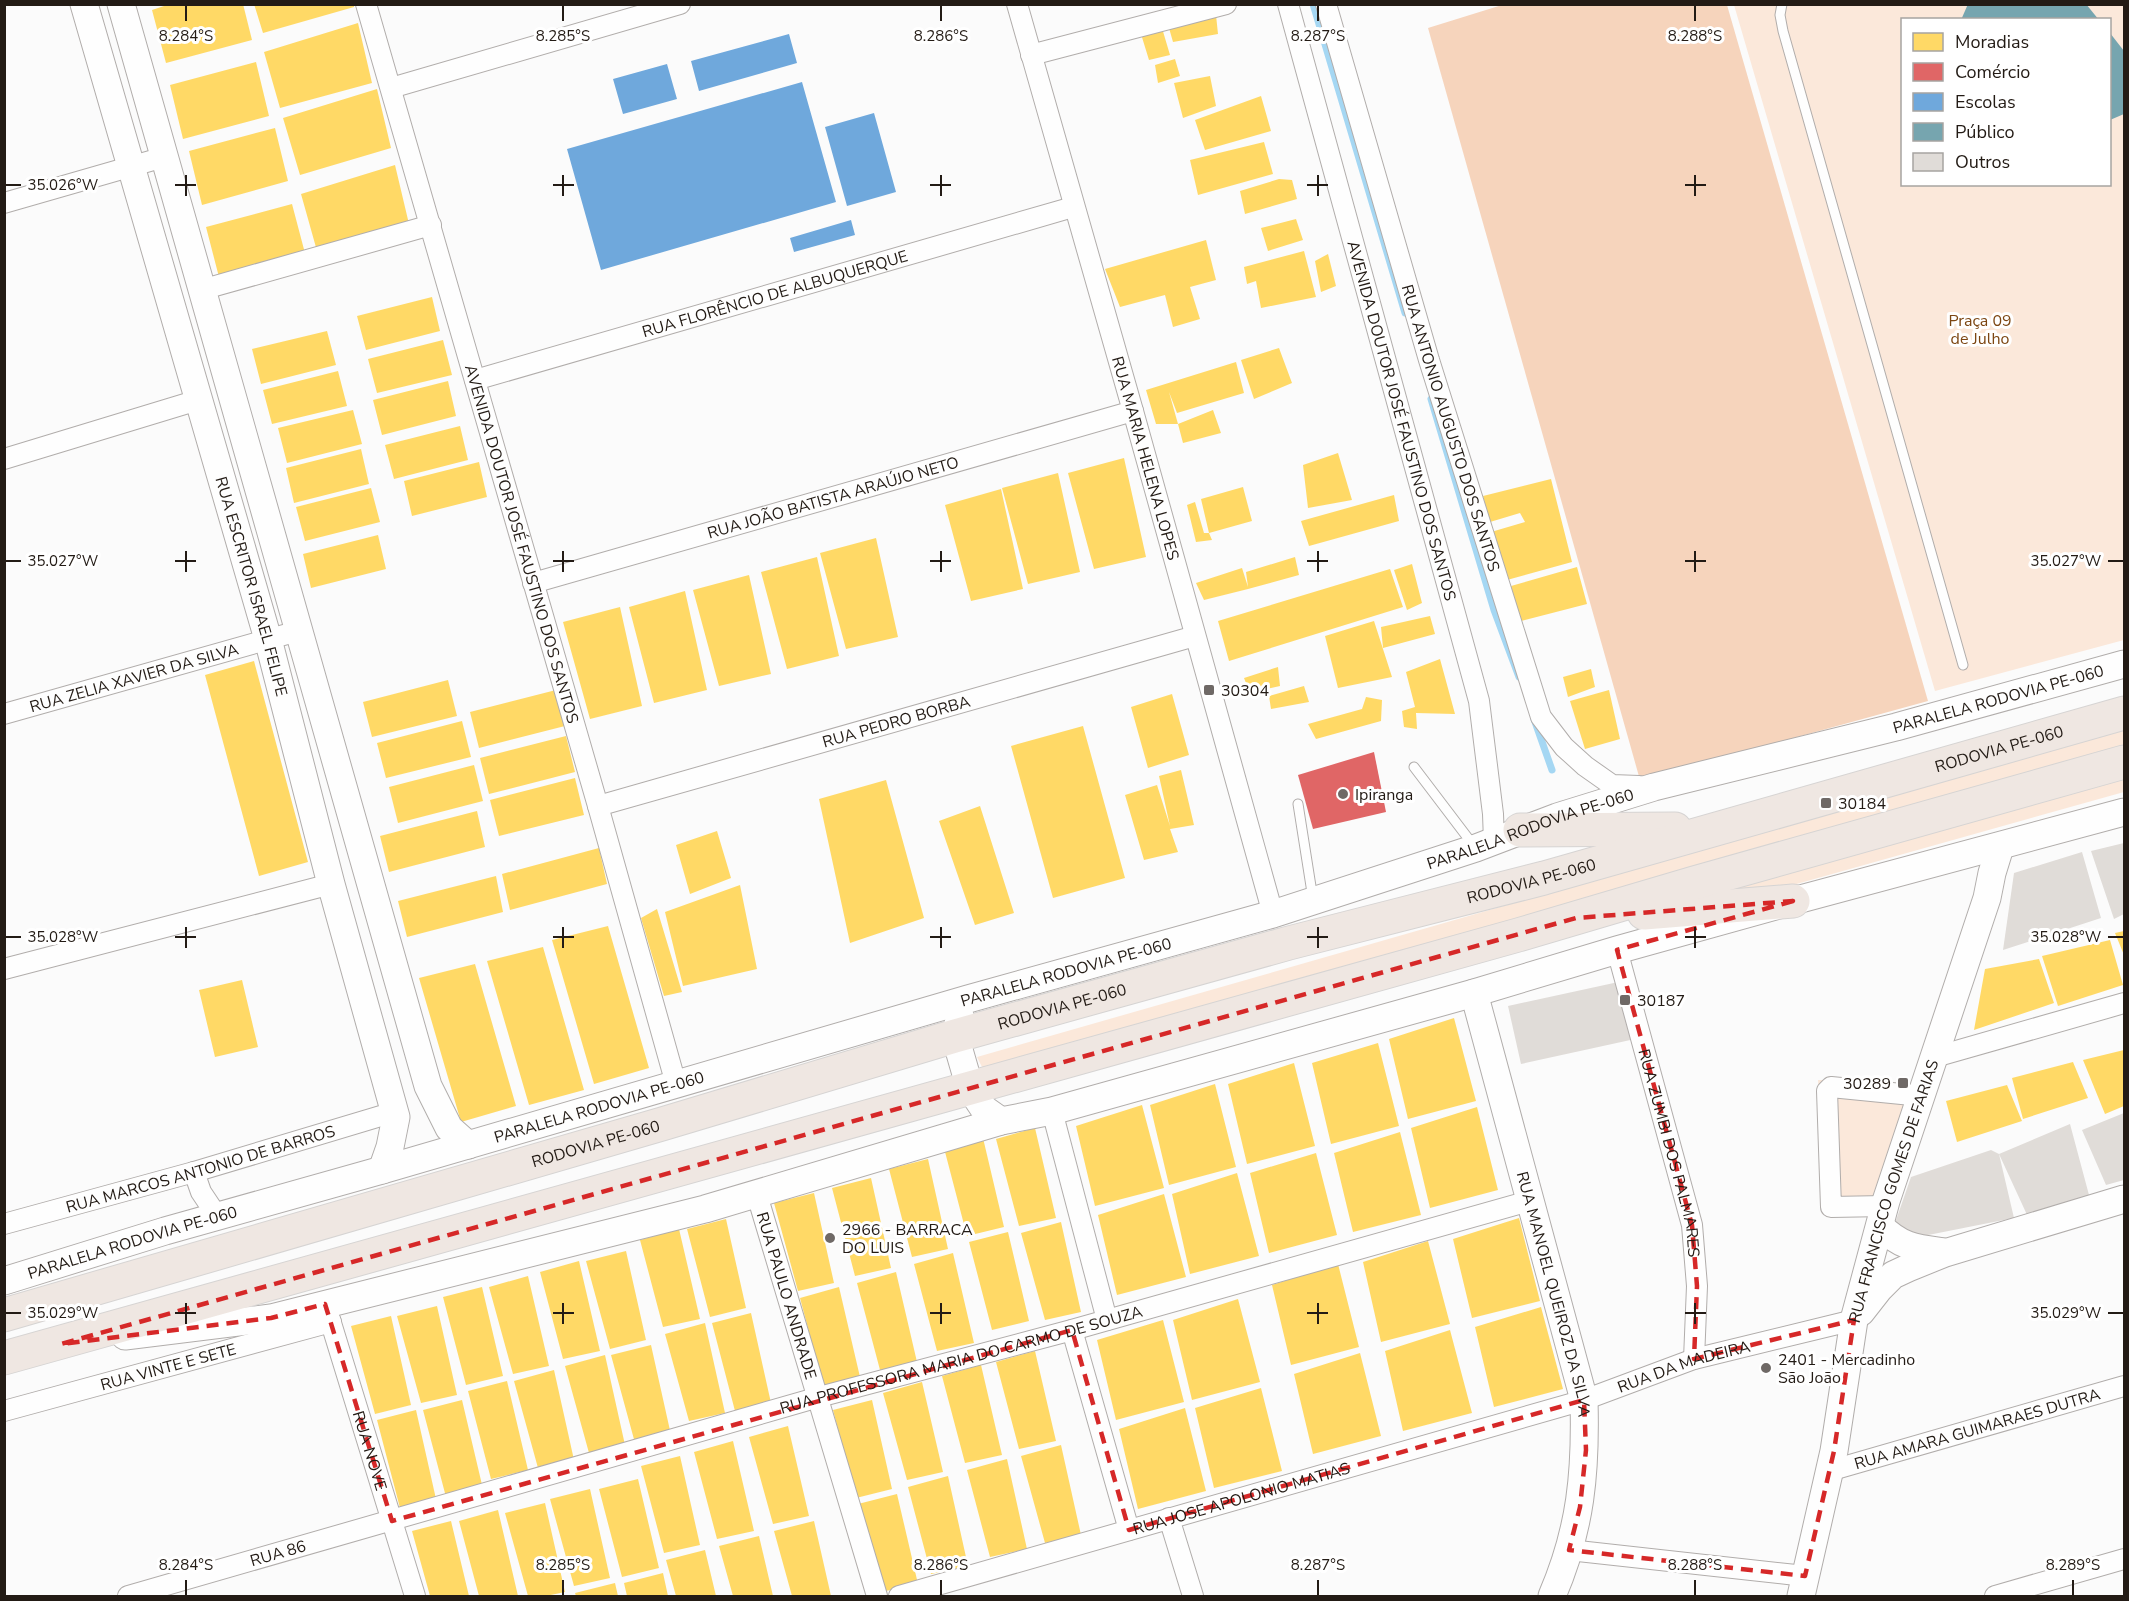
<svg xmlns="http://www.w3.org/2000/svg" width="2129" height="1601" viewBox="0 0 2129 1601" font-family="'Nunito Sans',sans-serif">
<style>
.green{fill:#fbe8da;fill-rule:evenodd}
.forest{fill:#f6d4bc}
.homes{fill:#ffd966}
.shops{fill:#e06666}
.schools{fill:#6fa8dc}
.public{fill:#76a5af}
.lines{fill:none;stroke-linecap:round;stroke-linejoin:round}
.stream{stroke:#a5d7f3;stroke-width:7}
.building{fill:#e0dcd8}
.lane-casing{stroke:#b1adab;stroke-width:11}
.street-casing{stroke:#b1adab;stroke-width:22}
.secondary-casing{stroke:#b1adab;stroke-width:29}
.highway-casing{stroke:#d6d4d3;stroke-width:35}
.lane{stroke:#fefefe;stroke-width:9}
.street{stroke:#fefefe;stroke-width:20}
.secondary{stroke:#fefefe;stroke-width:27}
.highway{stroke:#efe7e2;stroke-width:33}
.marked{fill:none;stroke:#d62828;stroke-width:4.5;stroke-dasharray:12 8;stroke-linejoin:round}
.ticks{fill:none;stroke:#231b15;stroke-width:2}
.poi-dot{fill:#6f6966;stroke:#fff;stroke-width:2}
.labels{text-anchor:middle;stroke-width:6;stroke-linejoin:round;paint-order:stroke}
.street-label{font-size:16px;fill:#231b15;stroke:#fff}
.park-label{font-size:16px;fill:#7c4612;stroke:#fff}
.poi-label{font-size:16px;fill:#231b15;stroke:#fff;text-anchor:start}
.ticks-label{font-size:15px;text-anchor:middle;fill:#231b15;stroke:#fff;stroke-width:6;stroke-linejoin:round;paint-order:stroke}
</style>
<rect width="100%" height="100%" fill="#fbfbfb"/>
<path class="green" d="M1734 5H2124V640L1935 691ZM1902 20H2110V184H1902Z
M2124 728V750L987 1077 977 1057Z
M2124 774V792L1793 885 1678 901Z
M1818 1080H1873L1910 1085 1870 1210H1827Z"/>
<path class="forest" d="M1502 5H1727L1928 701 1640 780 1428 28Z"/>
<path class="homes" d="M170 4H243L252 40 166 63 152 10Z
M254 4H354V7L263 33Z
M1216 15 1218 34 1173 42 1169 28Z
M358 23 372 83 280 108 264 52Z
M1162 28 1170 55 1149 60 1141 34Z
M1175 59 1180 76 1158 83 1155 65Z
M256 62 269 116 183 139 170 85Z
M1210 76 1216 106 1183 118 1174 83Z
M377 89 391 148 300 175 283 118Z
M1261 96 1271 131 1205 150 1195 120Z
M275 128 288 181 202 205 189 151Z
M1264 142 1273 174 1198 195 1190 160Z
M395 165 409 224 317 251 301 194Z
M1279 179 1292 180 1297 199 1245 214 1240 191Z
M292 204 306 257 220 281 206 227Z
M1296 219 1303 240 1268 251 1261 228Z
M1206 240 1216 280 1190 287 1200 319 1173 327 1165 295 1120 307 1105 269Z
M1304 251 1316 297 1261 308 1256 281 1247 284 1244 267Z
M1328 254 1336 286 1321 292 1315 261Z
M432 297 440 331 366 350 357 316Z
M327 331 336 365 261 384 252 349Z
M443 340 452 375 377 393 368 359Z
M1279 348 1292 383 1254 399 1241 360Z
M1236 362 1244 393 1177 413 1169 392 1178 424H1156L1146 390Z
M338 371 347 406 272 424 263 390Z
M448 381 456 416 382 435 373 400Z
M353 410 362 444 287 463 278 428Z
M1213 410 1221 433 1183 443 1178 424Z
M460 426 468 460 394 479 385 445Z
M361 449 369 484 294 503 286 468Z
M1338 453 1352 500 1308 508 1303 465Z
M1124 458 1146 557 1094 569 1068 473Z
M479 462 487 497 412 516 404 481Z
M1058 473 1080 572 1028 584 1002 488Z
M1551 479 1572 562 1507 580 1491 532 1525 522 1520 513 1490 522 1483 496Z
M1243 487 1252 521 1209 533 1201 499Z
M371 488 380 522 305 541 296 507Z
M1001 489 1023 589 971 601 945 505Z
M1394 495 1399 521 1309 546 1301 521Z
M1195 502 1204 533H1209L1212 540 1196 542 1187 505Z
M378 535 386 569 311 588 303 554Z
M876 538 898 637 846 649 820 553Z
M817 557 839 656 787 669 761 572Z
M1295 557 1299 575 1248 589 1204 600 1196 583 1242 568 1248 587 1246 572Z
M1412 564 1422 603 1407 610 1394 570Z
M1577 567 1587 604 1521 621 1511 586Z
M1390 569 1403 607 1229 661 1218 621Z
M749 575 771 674 719 686 693 590Z
M685 591 707 690 654 703 629 607Z
M620 607 642 706 590 719 563 622Z
M1430 616 1435 634 1383 648 1381 627Z
M1374 621 1392 677 1338 688 1325 636Z
M1440 659 1455 714 1416 713 1417 729 1404 727 1402 711 1415 707 1406 672Z
M254 661 308 862 259 876 205 675Z
M1278 667 1280 686 1250 693 1244 678Z
M1591 669 1595 687 1568 697 1563 677Z
M448 680 457 716 372 737 363 702Z
M1304 686 1309 702 1271 709 1269 696Z
M556 690 565 726 479 748 470 712Z
M1609 690 1620 739 1585 749 1570 701Z
M1172 694 1189 755 1148 768 1131 707Z
M1366 697 1382 700 1381 721 1316 739 1308 724 1362 709Z
M462 721 471 757 386 778 377 743Z
M1083 726 1125 878 1053 898 1011 746Z
M566 736 575 772 489 794 480 758Z
M474 765 483 801 398 823 389 787Z
M1181 770 1194 825 1170 829 1178 852 1144 860 1125 795 1157 785 1170 826 1159 776Z
M575 778 584 815 499 836 490 800Z
M886 780 924 918 850 943 819 799Z
M980 806 1014 913 975 925 939 821Z
M477 811 485 847 389 872 380 836Z
M717 831 731 878 690 894 676 845Z
M599 848 607 884 510 910 502 874Z
M496 876 503 912 407 937 398 901Z
M740 885 757 969 683 986 665 912Z
M657 909 682 992 664 996 641 918Z
M608 926 649 1068 594 1084 552 940Z
M2124 931V955L2115 933Z
M2110 940 2123 985 2058 1006 2042 956Z
M543 947 584 1090 529 1105 487 961Z
M2039 959 2054 1003 1974 1030 1985 969Z
M475 964 516 1106 461 1122 419 978Z
M242 980 258 1047 215 1057 199 990Z
M1454 1018 1476 1101 1408 1119 1389 1039Z
M1378 1043 1399 1126 1331 1144 1312 1063Z
M2124 1050V1106L2105 1114 2083 1060Z
M2073 1062 2088 1098 2023 1119 2012 1078Z
M1294 1063 1315 1146 1247 1164 1228 1084Z
M1215 1084 1236 1167 1169 1185 1150 1105Z
M2007 1085 2022 1121 1957 1142 1946 1101Z
M1142 1105 1164 1188 1095 1206 1076 1126Z
M1477 1107 1498 1190 1430 1208 1411 1128Z
M1035 1128 1056 1218 1019 1226 996 1139Z
M1400 1132 1421 1215 1353 1232 1334 1153Z
M983 1138 1004 1227 967 1236 944 1148Z
M1316 1153 1337 1235 1269 1253 1250 1173Z
M928 1159 948 1249 912 1257 889 1169Z
M1237 1173 1259 1256 1190 1274 1172 1194Z
M871 1178 891 1268 855 1276 832 1188Z
M814 1193 834 1283 798 1291 774 1203Z
M1164 1194 1186 1277 1117 1295 1098 1215Z
M1519 1218 1540 1301 1472 1318 1453 1239Z
M726 1219 746 1308 710 1317 687 1229Z
M1061 1222 1081 1312 1045 1320 1021 1233Z
M679 1229 700 1319 663 1327 640 1240Z
M1008 1232 1029 1321 992 1330 969 1242Z
M1428 1241 1450 1324 1381 1342 1363 1262Z
M626 1251 646 1340 610 1349 586 1261Z
M953 1253 974 1343 937 1351 914 1264Z
M579 1261 600 1351 563 1359 540 1272Z
M1338 1264 1359 1347 1291 1365 1272 1285Z
M896 1272 917 1362 880 1370 857 1283Z
M528 1276 549 1366 513 1374 489 1287Z
M482 1287 503 1376 466 1385 443 1297Z
M839 1287 860 1377 823 1385 800 1298Z
M1238 1299 1260 1382 1192 1400 1173 1320Z
M437 1306 457 1395 421 1403 397 1316Z
M1541 1307 1563 1389 1494 1407 1475 1327Z
M751 1313 771 1403 735 1411 712 1323Z
M391 1316 411 1405 375 1414 351 1326Z
M1163 1320 1184 1402 1116 1420 1097 1340Z
M705 1323 725 1413 689 1421 665 1334Z
M1450 1330 1472 1413 1403 1431 1385 1351Z
M651 1345 671 1435 635 1443 611 1355Z
M1035 1351 1056 1441 1019 1449 996 1362Z
M1360 1353 1381 1436 1313 1454 1294 1374Z
M605 1355 625 1445 589 1453 565 1366Z
M981 1365 1002 1455 965 1463 942 1376Z
M554 1370 574 1460 538 1468 514 1381Z
M507 1381 528 1470 491 1479 468 1391Z
M922 1382 943 1472 907 1480 883 1393Z
M1261 1388 1282 1471 1214 1488 1195 1408Z
M462 1400 483 1489 446 1497 423 1410Z
M872 1400 892 1489 856 1498 833 1410Z
M1185 1408 1206 1491 1138 1509 1119 1429Z
M416 1410 436 1499 400 1508 377 1420Z
M788 1426 809 1516 773 1524 749 1437Z
M733 1441 754 1531 717 1539 694 1452Z
M1061 1445 1081 1535 1045 1543 1021 1456Z
M680 1456 700 1545 664 1553 641 1466Z
M1007 1459 1027 1549 990 1557 967 1470Z
M948 1476 968 1566 931 1574 908 1487Z
M638 1479 659 1568 622 1577 599 1489Z
M590 1489 610 1578 574 1586 550 1499Z
M897 1494 918 1584 881 1592 858 1504Z
M545 1503 565 1592 546 1596H528L505 1513Z
M498 1510 518 1596H479L459 1521Z
M451 1521 469 1596H430L412 1531Z
M814 1521 831 1596H792L774 1531Z
M759 1536 773 1596H733L719 1546Z
M705 1550 716 1596H676L666 1560Z
M663 1573 668 1596H627L624 1583Z
M615 1583 618 1596H576L575 1593Z"/>
<path class="shops" d="M1374 752 1386 812 1313 829 1298 775Z"/>
<path class="schools" d="M789 34 797 63 699 91 691 61Z
M667 64 677 99 623 114 613 79Z
M802 82 836 202 601 270 567 149Z
M874 113 896 192 847 206 825 127Z
M851 220 855 235 794 252 790 238Z"/>
<path class="public" d="M1968 4H2086L2099 20H1961Z
M2110 33 2124 51V114L2110 120Z"/>
<g class="lines">
<path class="stream" d="M1313 4 1405 313
M1431 399 1494 610 1519 677
M1534 719 1552 770"/>
</g>
<path class="building" d="M2124 843V914L2114 919 2091 851Z
M2082 852 2101 918 2003 950 2014 873Z
M1623 981 1635 1039 1521 1064 1508 1006Z
M2124 1113V1180L2106 1185 2082 1130Z
M2070 1124 2089 1195 2028 1217 1999 1154 2014 1218 1908 1239 1895 1223 1911 1177 1991 1150 1999 1154Z"/>
<g class="lines">
<defs>
<path id="lane" d="M1782 4 1780 15 1783 31 1963 665
M1414 767 1474 846
M1298 804 1313 899"/>
<g id="street">
<path id="s1" d="M366 4 598 806 676 1084"/>
<path id="s2" d="M1017 4 1133 411 1273 914"/>
<path id="s3" d="M1288 4 1479 701 1493 814 1494 841"/>
<path id="s4" d="M1326 4 1429 360 1541 717 1564 747 1585 766 1612 785 1639 786"/>
<path d="M1031 55 1226 4"/>
<path d="M391 88 680 4"/>
<path d="M4 203 164 157"/>
<path d="M201 290 431 225"/>
<path id="s5" d="M475 380 1073 207"/>
<path d="M4 459 198 400"/>
<path id="s6" d="M533 583 1133 411"/>
<path id="s7" d="M4 714 298 631"/>
<path id="s8" d="M598 806 1195 636"/>
<path id="s9" d="M1617 950 1692 1225 1697 1286 1694 1359"/>
<path d="M4 969 331 884"/>
<path d="M1935 1057 2124 1003"/>
<path d="M1052 1111 1107 1320"/>
<path d="M194 1172 201 1192 217 1216"/>
<path id="s10" d="M757 1195 877 1596"/>
<path d="M1885 1206 1831 1207 1827 1091 1831 1087 1922 1096"/>
<path id="s11" d="M4 1224 194 1172 394 1112"/>
<path id="s12" d="M327 1310 415 1596"/>
<path d="M1072 1330 1129 1530"/>
<path id="s13" d="M4 1411 331 1322"/>
<path id="s14" d="M1829 1471 2124 1386"/>
<path d="M1169 1518 1193 1596"/>
<path d="M1569 1550 1805 1576"/>
<path id="s15" d="M128 1596 819 1397 1072 1330 1529 1201"/>
<path id="s16" d="M899 1596 1584 1400 1694 1359 1854 1320"/>
<path d="M1995 1596 2124 1559"/>
</g>
<g id="secondary">
<path id="s17" d="M84 4 268 639 331 884 396 1117 390 1147 382 1170"/>
<path d="M121 4 428 1086 449 1128 468 1145"/>
<path id="s18" d="M1474 993 1584 1400C1586 1472 1581 1529 1552 1596"/>
<path d="M960 1016 955 1036 970 1088 984 1109 1001 1121"/>
<path d="M1880 1226C1901 1247 1915 1248 1944 1252"/>
<path id="s19" d="M4 1281 165 1231 382 1170 968 999 1273 914 1476 848 1557 817 1654 787 1896 727 2124 664"/>
<path d="M1861 1312 1879 1289 1893 1275 1908 1268 1945 1253 2124 1199"/>
<path d="M125 1336 271 1318 705 1209 1001 1121 1052 1111 1474 993 1617 950 1793 901 2124 812"/>
<path id="s20" d="M1801 1596 1834 1451 1854 1320 1886 1201 1987 898 1992 873 2000 847"/>
</g>
<g id="highway">
<path d="M1520 830 1675 829"/>
<path d="M1644 913 1793 901"/>
<path id="s21" d="M4 1315 662 1124 955 1036 1289 943 1544 878 2124 713"/>
<path d="M4 1358 1518 935 1694 883 2124 762"/>
</g>
</defs>
<use href="#lane" class="lane-casing"/>
<use href="#street" class="street-casing"/>
<use href="#secondary" class="secondary-casing"/>
<use href="#highway" class="highway-casing"/>
<use href="#lane" class="lane"/>
<use href="#street" class="street"/>
<use href="#secondary" class="secondary"/>
<use href="#highway" class="highway"/>
</g>
<path class="marked" d="M1793 901 1617 950 1692 1225 1697 1286 1694 1359 1854 1320 1834 1451 1805 1576 1569 1550 1580 1507 1586 1450 1584 1400 1129 1530 1072 1330 392 1521 325 1304 271 1318 61 1344 1576 918Z"/>
<path class="ticks" d="M186 6V21M563 6V21M941 6V21M1318 6V21M1695 6V21M186 175V196M563 175V196M941 175V196M1318 175V196M1695 175V196M6 185H21M175 185H196M553 185H574M930 185H951M1307 185H1328M1685 185H1706M186 551V572M563 551V572M941 551V572M1318 551V572M1695 551V572M6 561H21M175 561H196M553 561H574M930 561H951M1307 561H1328M1685 561H1706M2108 561H2123M186 927V948M563 927V948M941 927V948M1318 927V948M1695 927V948M6 937H21M175 937H196M553 937H574M930 937H951M1307 937H1328M1685 937H1706M2108 937H2123M186 1303V1324M563 1303V1324M941 1303V1324M1318 1303V1324M1695 1303V1324M6 1313H21M175 1313H196M553 1313H574M930 1313H951M1307 1313H1328M1685 1313H1706M2108 1313H2123M186 1580V1595M563 1580V1595M941 1580V1595M1318 1580V1595M1695 1580V1595M2073 1580V1595"/>
<g class="poi-dot">
<rect x="1203" y="684" width="12" height="12" rx="3"/>
<circle cx="1343" cy="794" r="6"/>
<rect x="1820" y="797" width="12" height="12" rx="3"/>
<rect x="1619" y="994" width="12" height="12" rx="3"/>
<rect x="1897" y="1077" width="12" height="12" rx="3"/>
<circle cx="830" cy="1238" r="6"/>
<circle cx="1766" cy="1368" r="6"/>
</g>
<g class="labels">
<g class="street-label">
<text dy="6" stroke="none"><textPath href="#s5" startOffset="312">RUA FLORÊNCIO DE ALBUQUERQUE</textPath></text>
<text dy="6" stroke="none"><textPath href="#s3" startOffset="432">AVENIDA DOUTOR JOSÉ FAUSTINO DOS SANTOS</textPath></text>
<text dy="6" stroke="none"><textPath href="#s4" startOffset="442">RUA ANTONIO AUGUSTO DOS SANTOS</textPath></text>
<text dy="6" stroke="none"><textPath href="#s2" startOffset="472">RUA MARIA HELENA LOPES</textPath></text>
<text dy="6" stroke="none"><textPath href="#s6" startOffset="312">RUA JOÃO BATISTA ARAÚJO NETO</textPath></text>
<text dy="6" stroke="none"><textPath href="#s1" startOffset="562">AVENIDA DOUTOR JOSÉ FAUSTINO DOS SANTOS</textPath></text>
<text dy="6" stroke="none"><textPath href="#s17" startOffset="606">RUA ESCRITOR ISRAEL FELIPE</textPath></text>
<text dy="6" stroke="none"><textPath href="#s7" startOffset="135">RUA ZELIA XAVIER DA SILVA</textPath></text>
<text dy="6" stroke="none"><textPath href="#s19" startOffset="2078">PARALELA RODOVIA PE-060</textPath></text>
<text dy="6" stroke="none"><textPath href="#s8" startOffset="310">RUA PEDRO BORBA</textPath></text>
<text dy="6" stroke="none"><textPath href="#s21" startOffset="2074">RODOVIA PE-060</textPath></text>
<text dy="6" stroke="none"><textPath href="#s19" startOffset="1592">PARALELA RODOVIA PE-060</textPath></text>
<text dy="6" stroke="none"><textPath href="#s21" startOffset="1588">RODOVIA PE-060</textPath></text>
<text dy="6" stroke="none"><textPath href="#s19" startOffset="1106">PARALELA RODOVIA PE-060</textPath></text>
<text dy="6" stroke="none"><textPath href="#s21" startOffset="1102">RODOVIA PE-060</textPath></text>
<text dy="6" stroke="none"><textPath href="#s19" startOffset="620">PARALELA RODOVIA PE-060</textPath></text>
<text dy="6" stroke="none"><textPath href="#s21" startOffset="616">RODOVIA PE-060</textPath></text>
<text dy="6" stroke="none"><textPath href="#s9" startOffset="210">RUA ZUMBI DOS PALMARES</textPath></text>
<text dy="6" stroke="none"><textPath href="#s11" startOffset="204">RUA MARCOS ANTONIO DE BARROS</textPath></text>
<text dy="6" stroke="none"><textPath href="#s20" startOffset="416">RUA FRANCISCO GOMES DE FARIAS</textPath></text>
<text dy="6" stroke="none"><textPath href="#s19" startOffset="134">PARALELA RODOVIA PE-060</textPath></text>
<text dy="6" stroke="none"><textPath href="#s18" startOffset="312">RUA MANOEL QUEIROZ DA SILVA</textPath></text>
<text dy="6" stroke="none"><textPath href="#s10" startOffset="105">RUA PAULO ANDRADE</textPath></text>
<text dy="6" stroke="none"><textPath href="#s15" startOffset="866">RUA PROFESSORA MARIA DO CARMO DE SOUZA</textPath></text>
<text dy="6" stroke="none"><textPath href="#s13" startOffset="170">RUA VINTE E SETE</textPath></text>
<text dy="6" stroke="none"><textPath href="#s16" startOffset="818">RUA DA MADEIRA</textPath></text>
<text dy="6" stroke="none"><textPath href="#s14" startOffset="154">RUA AMARA GUIMARAES DUTRA</textPath></text>
<text dy="6" stroke="none"><textPath href="#s12" startOffset="147">RUA NOVE</textPath></text>
<text dy="6" stroke="none"><textPath href="#s16" startOffset="356">RUA JOSE APOLONIO MATIAS</textPath></text>
<text dy="6" stroke="none"><textPath href="#s15" startOffset="156">RUA 86</textPath></text>
</g>
<g class="park-label">
<text x="1980" y="326">Praça 09<tspan x="1980" dy="18">de Julho</tspan></text>
</g>
<g class="poi-label">
<text x="1221" y="696">30304</text>
<text x="1355" y="800">Ipiranga</text>
<text x="1838" y="809">30184</text>
<text x="1637" y="1006">30187</text>
<text x="1891" y="1089" text-anchor="end">30289</text>
<text x="842" y="1235">2966 - BARRACA<tspan x="842" dy="18">DO LUIS</tspan></text>
<text x="1778" y="1365">2401 - Mercadinho<tspan x="1778" dy="18">São João</tspan></text>
</g>
</g>
<g class="ticks-label">
<text x="186" y="41">8.284°S</text>
<text x="563" y="41">8.285°S</text>
<text x="941" y="41">8.286°S</text>
<text x="1318" y="41">8.287°S</text>
<text x="1695" y="41">8.288°S</text>
<text x="63" y="190">35.026°W</text>
<text x="2066" y="566">35.027°W</text>
<text x="63" y="566">35.027°W</text>
<text x="2066" y="942">35.028°W</text>
<text x="63" y="942">35.028°W</text>
<text x="2066" y="1318">35.029°W</text>
<text x="63" y="1318">35.029°W</text>
<text x="186" y="1570">8.284°S</text>
<text x="563" y="1570">8.285°S</text>
<text x="941" y="1570">8.286°S</text>
<text x="1318" y="1570">8.287°S</text>
<text x="1695" y="1570">8.288°S</text>
<text x="2073" y="1570">8.289°S</text>
</g>
<rect width="2129" height="1601" fill="none" stroke="#231b15" stroke-width="12"/>
<rect x="1901" y="18" width="210" height="168" fill="#ffffff" stroke="#a7a4a1" stroke-width="1.5"/>
<rect x="1913" y="33" width="30" height="18" fill="#ffd966" stroke="#a7a4a1" stroke-width="1.5"/>
<text x="1955" y="48" font-size="18" fill="#231b15">Moradias</text>
<rect x="1913" y="63" width="30" height="18" fill="#e06666" stroke="#a7a4a1" stroke-width="1.5"/>
<text x="1955" y="78" font-size="18" fill="#231b15">Comércio</text>
<rect x="1913" y="93" width="30" height="18" fill="#6fa8dc" stroke="#a7a4a1" stroke-width="1.5"/>
<text x="1955" y="108" font-size="18" fill="#231b15">Escolas</text>
<rect x="1913" y="123" width="30" height="18" fill="#76a5af" stroke="#a7a4a1" stroke-width="1.5"/>
<text x="1955" y="138" font-size="18" fill="#231b15">Público</text>
<rect x="1913" y="153" width="30" height="18" fill="#e0dcd8" stroke="#a7a4a1" stroke-width="1.5"/>
<text x="1955" y="168" font-size="18" fill="#231b15">Outros</text>
</svg>
